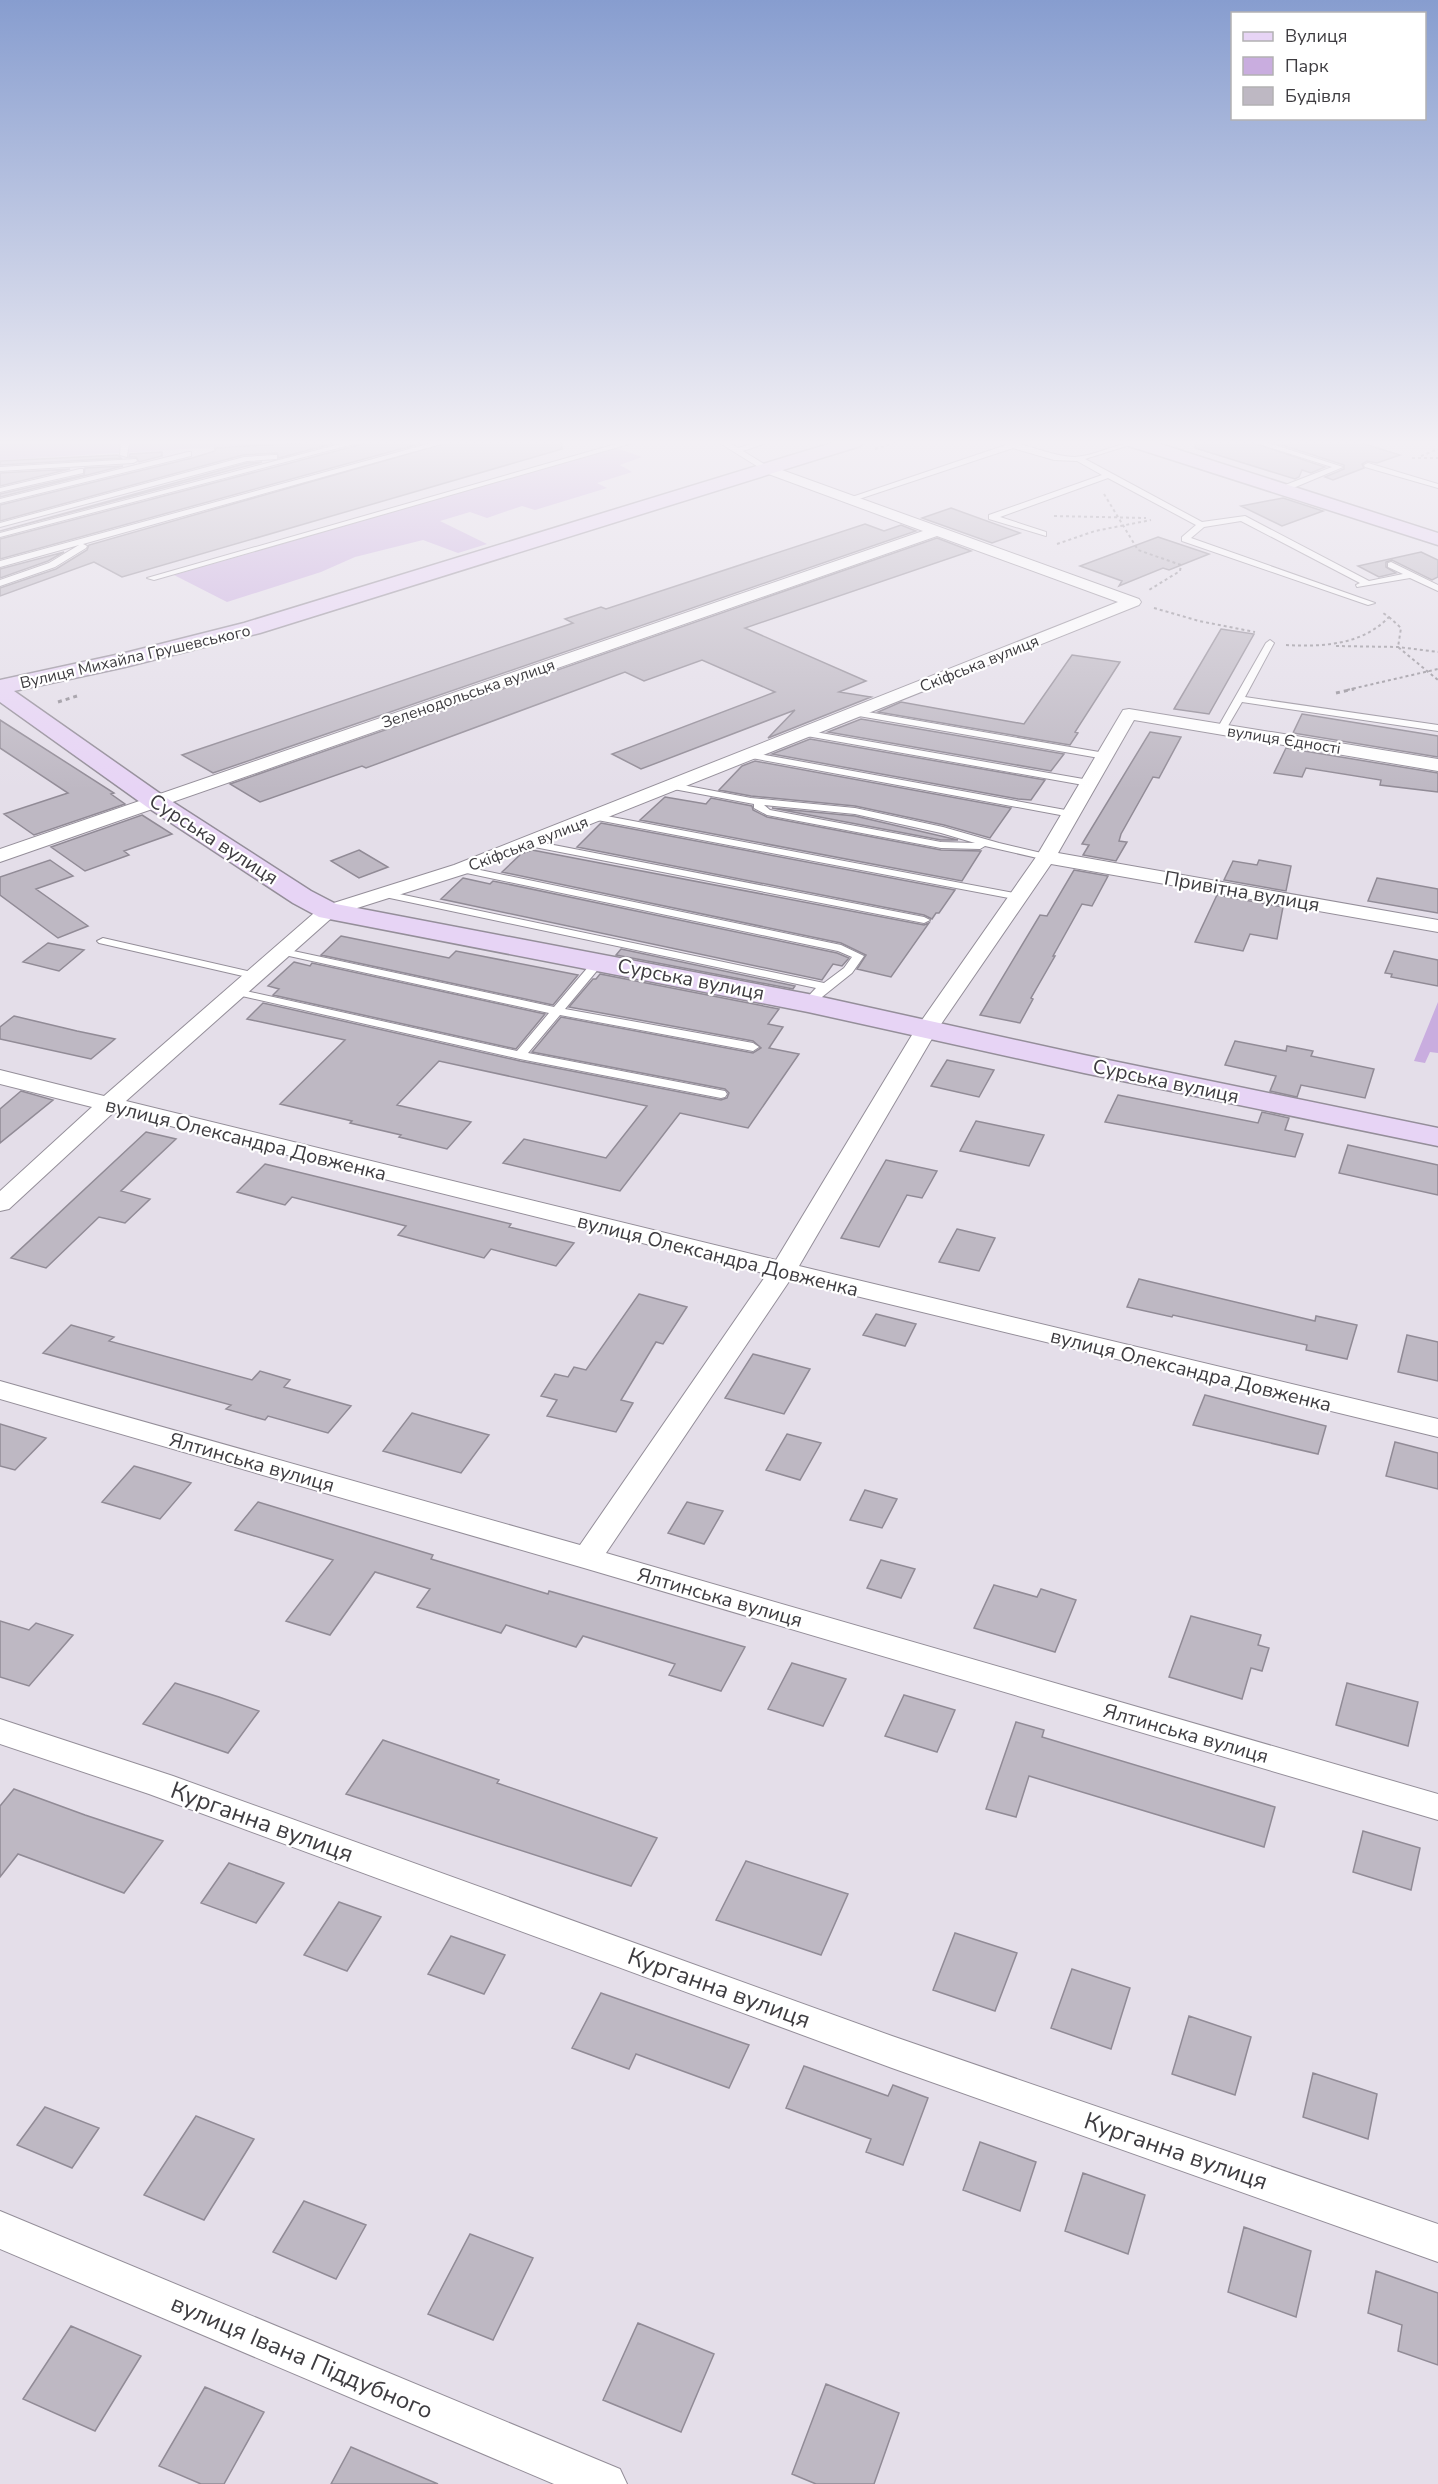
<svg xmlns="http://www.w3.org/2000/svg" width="1438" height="2484" viewBox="0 0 1438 2484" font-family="'Nunito Sans',sans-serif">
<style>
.green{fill:#c9addf}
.building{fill:#beb8c3;stroke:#918b96;stroke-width:1.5}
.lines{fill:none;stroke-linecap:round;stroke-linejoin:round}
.lane-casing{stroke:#948e99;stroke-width:2}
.street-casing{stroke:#948e99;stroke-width:2}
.secondary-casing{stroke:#948e99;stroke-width:3}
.path-far1{stroke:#908c94;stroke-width:2;stroke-dasharray:3 3;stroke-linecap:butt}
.path{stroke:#908c94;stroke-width:3;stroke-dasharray:4 4;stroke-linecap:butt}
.lane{fill:#fff;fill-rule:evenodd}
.street{fill:#fff;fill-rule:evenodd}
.secondary{fill:#e7d4f5;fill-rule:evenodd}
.labels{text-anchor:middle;stroke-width:4.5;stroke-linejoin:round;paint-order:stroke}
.far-street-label{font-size:16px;fill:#3e3c40;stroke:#fff}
.street-label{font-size:20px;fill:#3e3c40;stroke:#fff}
.near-street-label{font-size:24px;fill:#3e3c40;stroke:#fff}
</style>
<rect width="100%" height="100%" fill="#e4dee9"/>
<path class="green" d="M0 442H302L0 460Z
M616 448 642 457 620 465 632 472 597 483 607 488 535 510 522 506 487 518 470 512 440 521 487 544 458 553 423 540 355 557 321 572 227 602 174 575Z
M1438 1002V1053L1430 1052 1425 1063 1414 1061Z"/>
<path class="building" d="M318 442H338L279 458 277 453 243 455 0 521V505L192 458 215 451V448Z
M370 442H426L0 559V539Z
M450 442H561L562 449 122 577 94 562 0 596V588L56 569 87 550 89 545Z
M1196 442H1251L1325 467 1311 473 1302 470 1299 477 1295 479 1195 448Z
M1273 442H1358L1400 455 1377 463 1367 461 1362 464 1364 468 1333 480 1325 477 1344 469V465Z
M162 452V456L139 462 136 457H129L130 454Z
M118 455 121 458 0 465V461Z
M262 462 0 531 247 463Z
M123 466 0 497V494L84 475 85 468Z
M70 469 0 486V473Z
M1283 498 1323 511 1282 526 1241 506Z
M951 508 1020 533 992 543 922 518Z
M865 524 884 531 901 525 916 531 213 773 182 755 573 623 565 619 601 607 606 609Z
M1158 537 1209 554 1169 570 1163 568 1119 586 1122 581 1080 566Z
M937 538 971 551 745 628 866 681 839 692 871 697 768 738 795 710 641 769 612 754 775 692 702 660 644 681 625 672 366 768 362 766 260 802 230 784Z
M64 552 48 561 0 578V569Z
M1421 552 1438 560V577L1432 580 1392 560 1386 562V567L1396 573 1379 577 1358 566Z
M1221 629 1254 634 1209 714 1174 709Z
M1072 655 1120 662 1075 732 1078 733 1070 745 878 712 901 702 1024 724Z
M1302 714 1438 736V757L1293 733Z
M861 719 1064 754 1051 771 828 732Z
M0 720 114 793 111 794 125 804 34 835 4 814 68 793 0 748Z
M1150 732 1181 737 1159 778 1153 777 1121 834 1119 841 1127 842 1116 861 1083 855 1089 845 1082 844Z
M810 739 1045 780 1031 800 1018 799 772 754Z
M1286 748 1438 773V792L1380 785 1381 780 1306 768 1302 777 1274 773Z
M755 761 1011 808 990 838 944 825 855 806 751 796 719 790 742 766Z
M665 797 706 804 711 798 752 806 753 810 767 817 941 850 981 851 962 881 640 820Z
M772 808 855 816 958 840H941Z
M142 815 172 834 124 851 129 855 85 871 51 847Z
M601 823 955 890 939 913H936L932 919 924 915 577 847Z
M359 850 388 867 359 878 331 861Z
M532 850 924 925 929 923 891 977 857 969 866 955 841 943 502 872 521 854Z
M50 860 73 876 36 889 88 926 58 938 0 895V877Z
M1259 860 1291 866 1286 891 1224 880 1233 861 1257 865Z
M1074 870 1108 876 1092 906 1082 904 1053 956H1055L1031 998 1033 999 1020 1023 980 1015 1040 915 1047 916Z
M463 878 490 884 493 881 837 953 849 958 842 966 833 964 822 980 441 899Z
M1377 878 1438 889V913L1368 901Z
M1217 895 1283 907 1277 939 1250 934 1243 951 1195 942Z
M341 936 449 958 456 951 578 975 553 1005 321 955Z
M48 943 84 950 59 971 23 962Z
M621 949 795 986 793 989 616 955Z
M1394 951 1438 960V986L1391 977 1392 974 1385 973Z
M294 962 310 966 312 963 545 1014 516 1049 273 995 279 989 268 986Z
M600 974 779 1009 768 1024 783 1027 769 1048 799 1054 748 1128 680 1113 620 1191 503 1163 524 1139 606 1158 647 1106 439 1061 397 1105 471 1122 447 1149 399 1137 401 1135 350 1123 352 1121 280 1104 345 1040 247 1019 263 1003 520 1061 721 1100 727 1098 729 1093 725 1089 532 1052 561 1017 753 1053 761 1048 753 1041 569 1007 593 979H596Z
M14 1016 77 1031 115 1039 91 1059 0 1039V1027Z
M1235 1041 1286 1051 1287 1046 1313 1051 1311 1056 1374 1069 1365 1098 1301 1085 1297 1097 1270 1091 1276 1076 1225 1065Z
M947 1060 994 1070 979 1097 931 1086Z
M21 1091 53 1100 0 1143V1109Z
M1118 1095 1258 1123 1262 1112 1289 1118 1285 1130 1303 1134 1295 1157 1105 1122Z
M976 1121 1044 1135 1029 1166 960 1151Z
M146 1132 176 1139 121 1191 150 1199 125 1223 99 1217 46 1268 11 1258Z
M1348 1145 1438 1165V1195L1339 1173Z
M886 1160 937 1171 922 1198 907 1195 879 1247 841 1238Z
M265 1164 511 1224 509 1227 574 1243 556 1266 491 1249 484 1258 398 1235 406 1226 292 1197 285 1205 237 1192Z
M957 1229 995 1238 979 1271 939 1262Z
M1139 1279 1315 1321 1316 1316 1357 1325 1347 1359 1306 1350 1307 1345 1173 1315 1172 1317 1127 1307Z
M639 1294 687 1307 663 1344 656 1342 621 1400 633 1403 616 1432 547 1416 557 1400 541 1396 555 1374 568 1377 574 1367 586 1370Z
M876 1314 916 1324 905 1346 863 1335Z
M71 1325 114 1337 109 1341 252 1380 260 1371 290 1380 284 1387 351 1406 328 1433 268 1416 265 1420 226 1409 231 1405 43 1353Z
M1407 1335 1438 1342V1381L1398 1372Z
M753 1354 810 1369 784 1414 725 1398Z
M1205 1395 1326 1426 1318 1454 1193 1425Z
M412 1413 450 1424 489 1435 461 1473 383 1451Z
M0 1424 46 1438 15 1470 0 1466Z
M787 1434 821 1443 800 1480 766 1470Z
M1395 1442 1438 1453V1489L1386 1476Z
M134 1466 165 1475 191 1483 160 1519 102 1502Z
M865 1490 897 1499 882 1528 850 1520Z
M258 1502 433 1555 431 1559 548 1594 549 1591 745 1647 721 1691 669 1675 675 1664 583 1636 576 1647 506 1625 501 1633 417 1607 430 1589 375 1572 330 1635 286 1621 333 1560 235 1530Z
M687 1502 723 1511 704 1544 668 1533Z
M881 1560 915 1569 901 1598 867 1588Z
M994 1585 1037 1597 1041 1589 1076 1600 1055 1652 974 1628Z
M1191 1616 1261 1635 1258 1645 1269 1648 1262 1671 1251 1668 1242 1699 1169 1677Z
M0 1621 29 1630 36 1623 73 1635 29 1686 0 1677Z
M792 1663 846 1679 823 1726 768 1709Z
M175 1683 219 1697 259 1711 228 1753 143 1724Z
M1347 1683 1418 1702 1408 1746 1336 1725Z
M904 1695 955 1710 937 1752 885 1736Z
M1016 1722 1044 1730 1042 1737 1275 1807 1264 1847 1029 1776 1016 1817 986 1809Z
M383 1740 499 1780 497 1783 657 1838 631 1886 346 1794Z
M14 1789 85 1815 163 1841 124 1893 18 1854 0 1877V1806Z
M1363 1831 1420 1848 1411 1890 1353 1872Z
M746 1861 848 1894 821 1955 716 1920Z
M229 1863 284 1883 256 1923 201 1903Z
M339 1902 381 1917 347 1971 304 1955Z
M955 1933 1017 1953 995 2011 933 1990Z
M451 1936 505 1955 484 1994 428 1974Z
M1072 1969 1130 1988 1111 2049 1051 2028Z
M601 1993 749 2045 729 2088 636 2054 629 2069 572 2048Z
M1189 2016 1251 2037 1235 2095 1172 2074Z
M804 2066 888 2096 893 2085 928 2098 903 2165 866 2152 871 2139 786 2108Z
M1313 2073 1377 2094 1368 2139 1303 2117Z
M45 2107 99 2128 72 2168 17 2145Z
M196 2116 254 2139 204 2220 144 2195Z
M980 2142 1036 2162 1020 2211 963 2190Z
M1083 2173 1145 2195 1128 2254 1065 2231Z
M304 2201 366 2225 336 2279 273 2252Z
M1244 2227 1311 2251 1296 2317 1228 2292Z
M470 2234 533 2258 493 2340 428 2314Z
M1376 2271 1438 2293V2365L1398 2351 1402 2325 1368 2313Z
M638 2323 714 2354 681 2432 603 2400Z
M71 2326 141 2356 95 2431 23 2399Z
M826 2384 899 2413 874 2484H816L792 2474Z
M205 2387 264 2412 224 2484H201L159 2466Z
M351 2447 438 2484H331Z"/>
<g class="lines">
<defs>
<path id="lane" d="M121 442H129L127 457 120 455Z
M348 442H361L0 537V533Z
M435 442H448L83 544 87 546 86 548 55 567 0 586V580L49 563 79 545 0 567V561Z
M623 442H636L154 580 147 578Z
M718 442H728L738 448 757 442H769L743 451 772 469 765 471Z
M1003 442C1027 442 1050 457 1075 457 1097 456 1117 442 1139 442L1085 459 1202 522 1245 516 1369 581 1403 574 1388 567V563L1391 562 1438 585V591L1410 578 1357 587 1356 585 1360 583 1241 521 1204 527 1191 538 1375 603 1368 605 1182 541V537L1196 525 1108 478 1000 517 1046 532V536L989 519V515L1102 475 1077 461 1054 460 1013 448 853 501 846 499 1006 445Z
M1253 442H1265L1343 467 1286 491H1280V487L1332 467Z
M188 452H191V456L0 503V499Z
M274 455H277V459L247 461 0 527V523L244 457Z
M136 459 137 461 133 463 0 471V467Z
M1368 463 1438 484V488L1365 467 1364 465Z
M80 469H83V473L0 492V488Z
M1270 640 1274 643 1245 697 1438 725V731L1242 702 1225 731H1219L1217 729 1266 643Z
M856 710 1105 753 1110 756 1105 759 853 715V711Z
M804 730 1089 780 1094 783 1089 786 801 735 799 733Z
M749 752 1071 811 1076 814 1071 817 746 757V753Z
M672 783 751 798 855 808 943 827 999 843 1050 855 1051 857 1046 860 985 846 980 849 941 848 767 815 754 808V804L668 788 667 786ZM764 805 855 814 941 833 975 843 941 842 770 810Z
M596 814 1019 894 1024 897 1019 900 592 819 591 817Z
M528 840 924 917 930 920 924 923 524 845 523 843Z
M461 866 841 945 864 956 852 973 812 1005 808 1007 802 1003 816 988 385 897 380 894 385 891 824 983 844 968 852 957 838 951 457 871 456 869Z
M103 938 256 973 262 976 256 979 99 943 97 941Z
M284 949 554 1007 595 959 599 958 605 961 565 1009 753 1043 759 1047 753 1051 560 1015 528 1053 725 1091 727 1094 725 1097 721 1098 520 1059 233 994 231 992 237 989 517 1051 549 1013 280 954 278 952Z"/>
<path id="street" d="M768 465 1139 599 1141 602 1139 605 468 873 335 915 126 1101 776 1260 915 1030 1036 857 1123 710 1129 709 1438 759V771L1134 720 1058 853 1438 920V932L1051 864 937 1030 799 1266 1438 1419V1437L790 1280 606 1553 1438 1794V1820L584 1568 0 1399V1381L580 1545 767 1274 114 1112 9 1209 0 1211V1191L92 1107 0 1084V1070L104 1096 321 907 454 865 1118 602 937 536 0 862V849L923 531 763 472 761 469Z
M0 1719 173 1776 892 2036 1438 2224V2262L892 2068 149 1794 0 1744Z
M0 2211 620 2469 627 2484H554L0 2249Z"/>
<path id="secondary" d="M835 442H863L860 446 260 633 125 667 14 691 165 797 311 891 336 904 808 994 1084 1055 1438 1128V1146L1084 1073 808 1012 319 917 293 903 147 807 0 702V680L125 653 244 623Z
M1126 442H1154L1438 533V545L1129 446Z"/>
</defs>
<use href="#lane" class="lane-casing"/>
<use href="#street" class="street-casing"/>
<use href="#secondary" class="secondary-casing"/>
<path class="path-far1" d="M875 449 896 442
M1421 456 1438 449
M1412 458H1438
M1104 494 1138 550 1181 565 1180 571 1149 590
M1054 516 1146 518
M1057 544 1095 531 1151 520
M1154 608 1199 621 1255 632
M1389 617 1401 628 1398 647 1438 680
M1286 645C1323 647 1362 645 1389 617L1383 613
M1336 646 1398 647 1438 652
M1347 690 1438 669"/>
<path class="path" d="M1336 693 1354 689
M58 702 77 696"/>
<use href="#lane" class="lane"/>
<use href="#street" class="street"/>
<use href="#secondary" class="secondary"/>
</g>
<linearGradient id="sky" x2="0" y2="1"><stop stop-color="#879dcf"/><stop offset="0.56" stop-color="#f3f0f5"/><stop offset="1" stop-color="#f3f0f5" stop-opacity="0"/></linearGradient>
<rect width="1438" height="790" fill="url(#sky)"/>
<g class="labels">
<g class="far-street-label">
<text transform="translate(135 656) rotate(-13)" y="6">Вулиця Михайла Грушевського</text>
<text transform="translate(979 663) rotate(-22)" y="6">Скіфська вулиця</text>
<text transform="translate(468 693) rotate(-19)" y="6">Зеленодольська вулиця</text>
<text transform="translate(1284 739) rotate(9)" y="6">вулиця Єдності</text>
<text transform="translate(528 843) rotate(-21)" y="6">Скіфська вулиця</text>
</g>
<g class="street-label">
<text transform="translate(214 839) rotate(33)" y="7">Сурська вулиця</text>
<text transform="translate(1242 891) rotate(10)" y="7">Привітна вулиця</text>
<text transform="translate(691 979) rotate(11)" y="7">Сурська вулиця</text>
<text transform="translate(1166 1081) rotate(12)" y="7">Сурська вулиця</text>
<text transform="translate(246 1139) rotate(14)" y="7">вулиця Олександра Довженка</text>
<text transform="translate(718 1255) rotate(14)" y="7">вулиця Олександра Довженка</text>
<text transform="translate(1191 1370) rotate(14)" y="7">вулиця Олександра Довженка</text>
<text transform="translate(252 1462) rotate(16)" y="7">Ялтинська вулиця</text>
<text transform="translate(720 1597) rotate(16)" y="7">Ялтинська вулиця</text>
<text transform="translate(1186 1733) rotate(16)" y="7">Ялтинська вулиця</text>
</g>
<g class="near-street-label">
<text transform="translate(262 1822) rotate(20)" y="8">Курганна вулиця</text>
<text transform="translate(719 1988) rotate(20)" y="8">Курганна вулиця</text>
<text transform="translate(1176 2151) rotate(19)" y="8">Курганна вулиця</text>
<text transform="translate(302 2357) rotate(23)" y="8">вулиця Івана Піддубного</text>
</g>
</g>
<rect x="1231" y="12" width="195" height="108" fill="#ffffff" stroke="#b2b1b3" stroke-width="1.5"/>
<rect x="1243" y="32" width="30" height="9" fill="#e7d4f5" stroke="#b2b1b3" stroke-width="1.5"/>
<text x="1285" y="42" font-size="18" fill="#3e3c40">Вулиця</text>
<rect x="1243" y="57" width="30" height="18" fill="#c9addf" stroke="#b2b1b3" stroke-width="1.5"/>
<text x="1285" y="72" font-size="18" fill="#3e3c40">Парк</text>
<rect x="1243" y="87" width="30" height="18" fill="#beb8c3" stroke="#b2b1b3" stroke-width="1.5"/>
<text x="1285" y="102" font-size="18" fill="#3e3c40">Будівля</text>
</svg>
